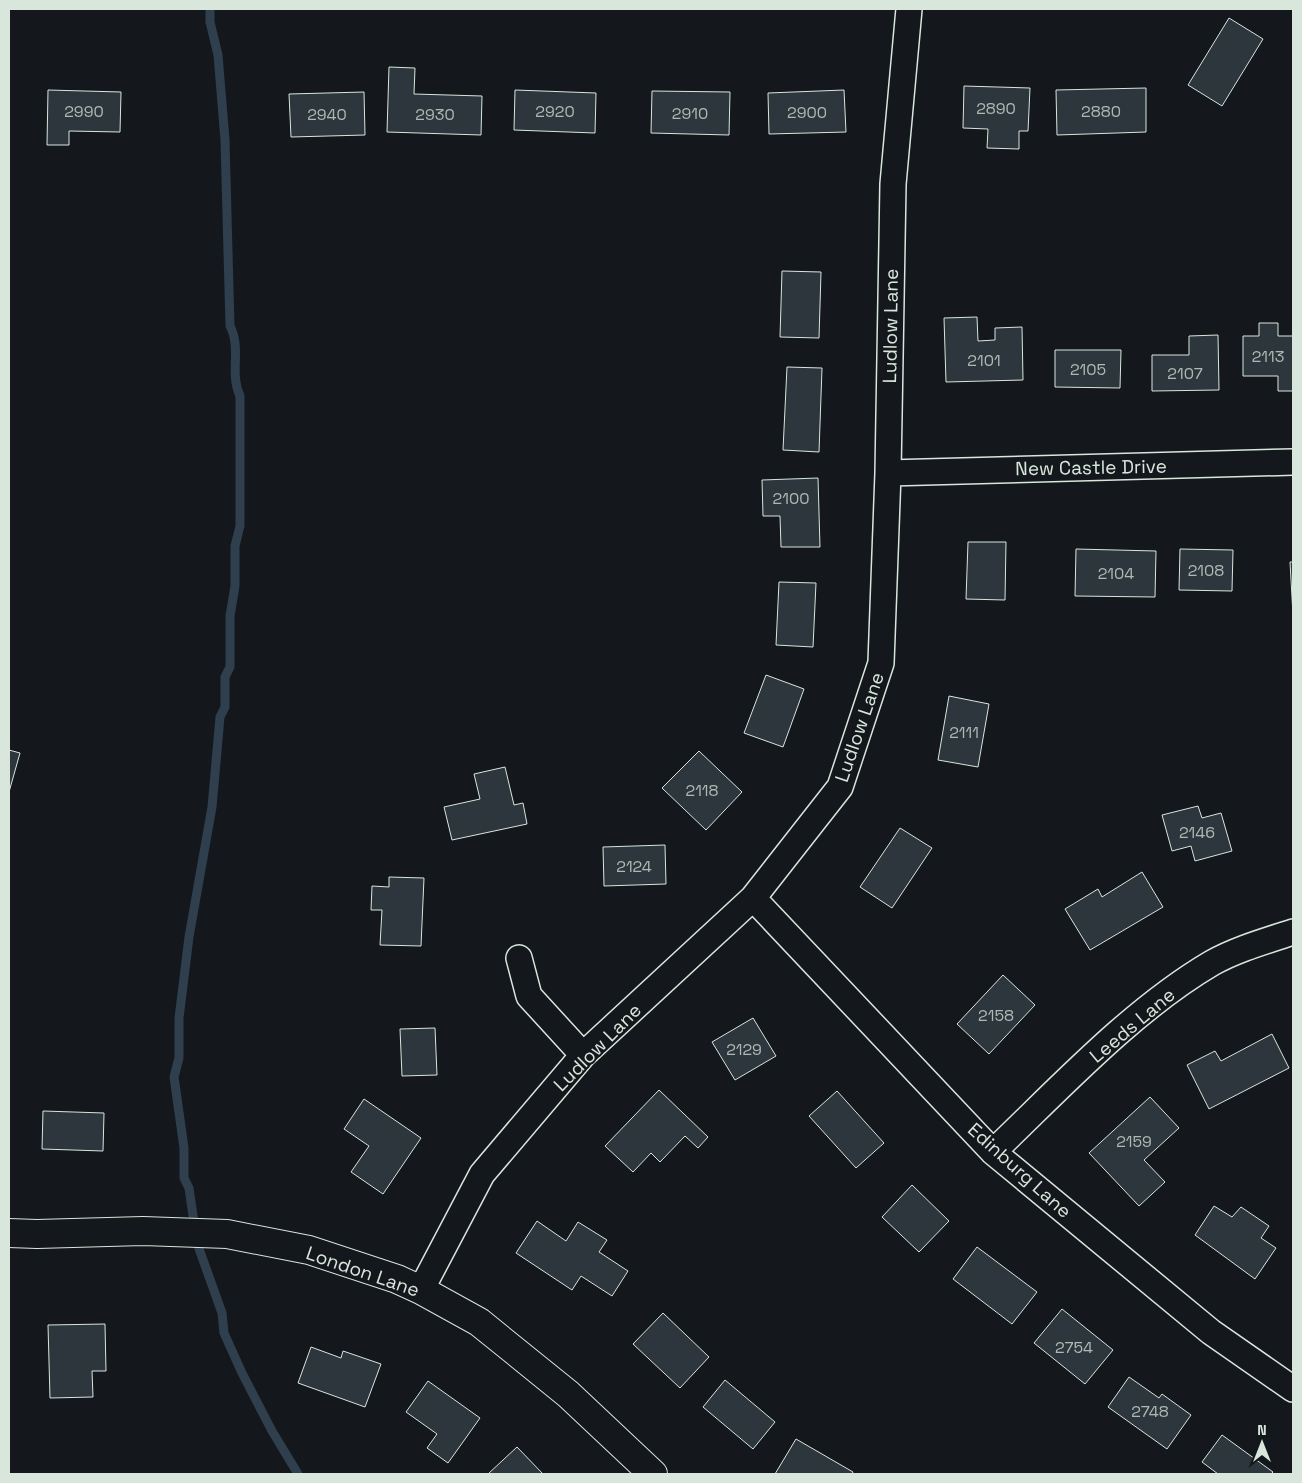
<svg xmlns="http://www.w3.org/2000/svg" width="1302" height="1483" viewBox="0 0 1302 1483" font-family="'Space Grotesk',sans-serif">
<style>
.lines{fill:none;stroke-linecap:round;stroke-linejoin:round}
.stream{stroke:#2f3f4d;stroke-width:9}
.building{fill:#2c363c;stroke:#d8e6dc}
.minor-casing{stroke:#d8e6dc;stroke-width:28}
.tertiary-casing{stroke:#d8e6dc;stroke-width:30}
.minor{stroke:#14181c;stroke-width:25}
.tertiary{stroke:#14181c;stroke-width:28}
.labels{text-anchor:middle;stroke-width:4;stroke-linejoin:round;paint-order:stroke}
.number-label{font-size:16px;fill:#adbab4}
.street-label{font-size:19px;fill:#d8e6dc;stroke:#14181c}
</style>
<rect width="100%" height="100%" fill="#14181c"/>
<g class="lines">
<path class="stream" d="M210 9V22L218 55 225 140 230 326C242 349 229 373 240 396V526L235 546V586L230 616V667L225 677V707L220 717 212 807 189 937 179 1018V1058L174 1077 184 1148V1178L189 1188 197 1243 222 1313 224 1333 242 1373 272 1431 298 1474"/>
</g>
<path class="building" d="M1229 18 1263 39 1222 106 1188 85Z
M389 67 415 68 414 94 482 96 481 135 387 132Z
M964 86 1030 88 1028 131H1019V149L987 148 988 129 963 128Z
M1146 88V132L1057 135 1056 90Z
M48 90 121 92 120 132 69 131V145H47Z
M515 90 596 93 595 133 514 130Z
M844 90 846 132 769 134 768 93Z
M652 91 730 92 729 135 651 133Z
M364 92 365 135 291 137 289 94Z
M782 271 821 272 819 338 780 337Z
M977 317 978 341 995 340V328L1022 327 1023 380 946 382 944 318Z
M1259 323H1278V336H1293V391H1278V376H1243V336H1259Z
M1218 335 1219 390 1152 391V355H1189V336Z
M1055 350H1121L1120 388 1055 387Z
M787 367 822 368 819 452 783 450Z
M818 478 820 547H781L780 516H763L762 480Z
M968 542H1006L1005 600 966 599Z
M1076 549 1156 551 1155 597 1075 596Z
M1180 549 1233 550 1232 591 1179 590Z
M1290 562H1293V615Z
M779 582 816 583 813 647 776 645Z
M766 675 804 689 783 747 744 733Z
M949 696 989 704 978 767 938 760Z
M9 750 20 753 9 792Z
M699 751 742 792 706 830 662 788Z
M505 767 514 805 523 803 527 824 452 840 444 807 480 799 474 774Z
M1198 806 1202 818 1221 813 1232 851 1195 861 1191 846 1172 851 1162 815Z
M900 828 932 848 892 908 860 887Z
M665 845 666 884 604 886 603 847Z
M1142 872 1163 907 1090 950 1065 909 1098 889 1102 897Z
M389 877 424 878 421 946 380 945 382 910H371L372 886 389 887Z
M1003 975 1035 1005 989 1054 957 1024Z
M753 1018 776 1056 735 1080 712 1042Z
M435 1028 437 1075 402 1076 400 1029Z
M1272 1034 1289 1068 1209 1109 1187 1065 1215 1051 1221 1061Z
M659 1090 708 1137 698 1148 685 1136 660 1162 651 1153 633 1172 605 1146Z
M837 1091 884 1143 856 1168 809 1116Z
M1150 1097 1179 1128 1144 1160 1165 1182 1139 1206 1089 1153Z
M364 1099 421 1138 383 1194 351 1172 369 1146 344 1129Z
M43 1111 104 1113 103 1151 42 1149Z
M912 1185 949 1221 919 1252 882 1217Z
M1214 1206 1232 1217 1241 1207 1269 1226 1261 1238 1276 1248 1255 1279 1195 1235Z
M537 1221 566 1241 578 1222 607 1240 599 1252 628 1271 612 1296 581 1276 572 1290 516 1253Z
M977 1247 1037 1292 1012 1324 953 1279Z
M1062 1309 1113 1350 1085 1384 1034 1343Z
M663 1313 709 1357 680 1388 633 1344Z
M105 1324 106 1371H92L93 1397 50 1398 48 1325Z
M311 1347 341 1358 343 1351 381 1364 365 1407 298 1383Z
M1129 1377 1159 1398 1162 1394 1191 1415 1167 1449 1108 1407Z
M725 1380 775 1422 753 1449 703 1407Z
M428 1381 480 1418 448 1463 427 1448 437 1434 406 1412Z
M1222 1435 1273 1472 1271 1474H1218L1202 1462Z
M796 1439 853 1472 852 1474H775Z
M517 1447 543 1474H488Z"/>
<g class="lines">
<defs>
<path id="minor" d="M888 473 1293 462
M753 898 993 1152 1211 1332 1293 1389
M519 958 529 996 583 1055
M993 1152C1060 1088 1132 1010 1212 963 1237 949 1266 941 1293 932
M421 1290 482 1174 583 1055 753 898 840 787 881 663 888 473 893 184 909 9"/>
<path id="tertiary" d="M9 1233 37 1234 143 1231 227 1234 309 1250 397 1279 421 1290 479 1322 568 1394 653 1474"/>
</defs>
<use href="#minor" class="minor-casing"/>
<use href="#tertiary" class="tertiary-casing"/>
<use href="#minor" class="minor"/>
<use href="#tertiary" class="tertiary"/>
</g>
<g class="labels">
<g class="number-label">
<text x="996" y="114">2890</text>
<text x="84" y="117">2990</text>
<text x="555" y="117">2920</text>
<text x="1101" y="117">2880</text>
<text x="807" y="118">2900</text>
<text x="690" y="119">2910</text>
<text x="327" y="120">2940</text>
<text x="435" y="120">2930</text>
<text x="1268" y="362">2113</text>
<text x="984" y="366">2101</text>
<text x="1088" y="375">2105</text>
<text x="1185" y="379">2107</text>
<text x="791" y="504">2100</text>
<text x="1206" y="576">2108</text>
<text x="1116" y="579">2104</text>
<text x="964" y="738">2111</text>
<text x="702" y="796">2118</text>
<text x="1197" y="838">2146</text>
<text x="634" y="872">2124</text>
<text x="996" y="1021">2158</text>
<text x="744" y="1055">2129</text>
<text x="1134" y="1147">2159</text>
<text x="1074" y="1353">2754</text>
<text x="1150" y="1417">2748</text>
</g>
<g class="street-label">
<text transform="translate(890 326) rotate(-89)" y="7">Ludlow Lane</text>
<text transform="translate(1091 467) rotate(-1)" y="7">New Castle Drive</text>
<text transform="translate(859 727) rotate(-71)" y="7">Ludlow Lane</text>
<text transform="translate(1132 1025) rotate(-40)" y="7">Leeds Lane</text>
<text transform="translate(597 1047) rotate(-45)" y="7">Ludlow Lane</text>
<text transform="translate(1020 1170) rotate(42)" y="7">Edinburg Lane</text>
<text transform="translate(363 1271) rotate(19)" y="7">London Lane</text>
</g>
</g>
<rect width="1302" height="1483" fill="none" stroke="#d8e6dc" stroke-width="20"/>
<g transform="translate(1262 1443)" stroke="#14181c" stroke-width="4" paint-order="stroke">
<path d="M0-4L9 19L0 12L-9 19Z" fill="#d8e6dc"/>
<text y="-8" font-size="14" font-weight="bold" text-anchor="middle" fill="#d8e6dc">N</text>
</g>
</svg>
